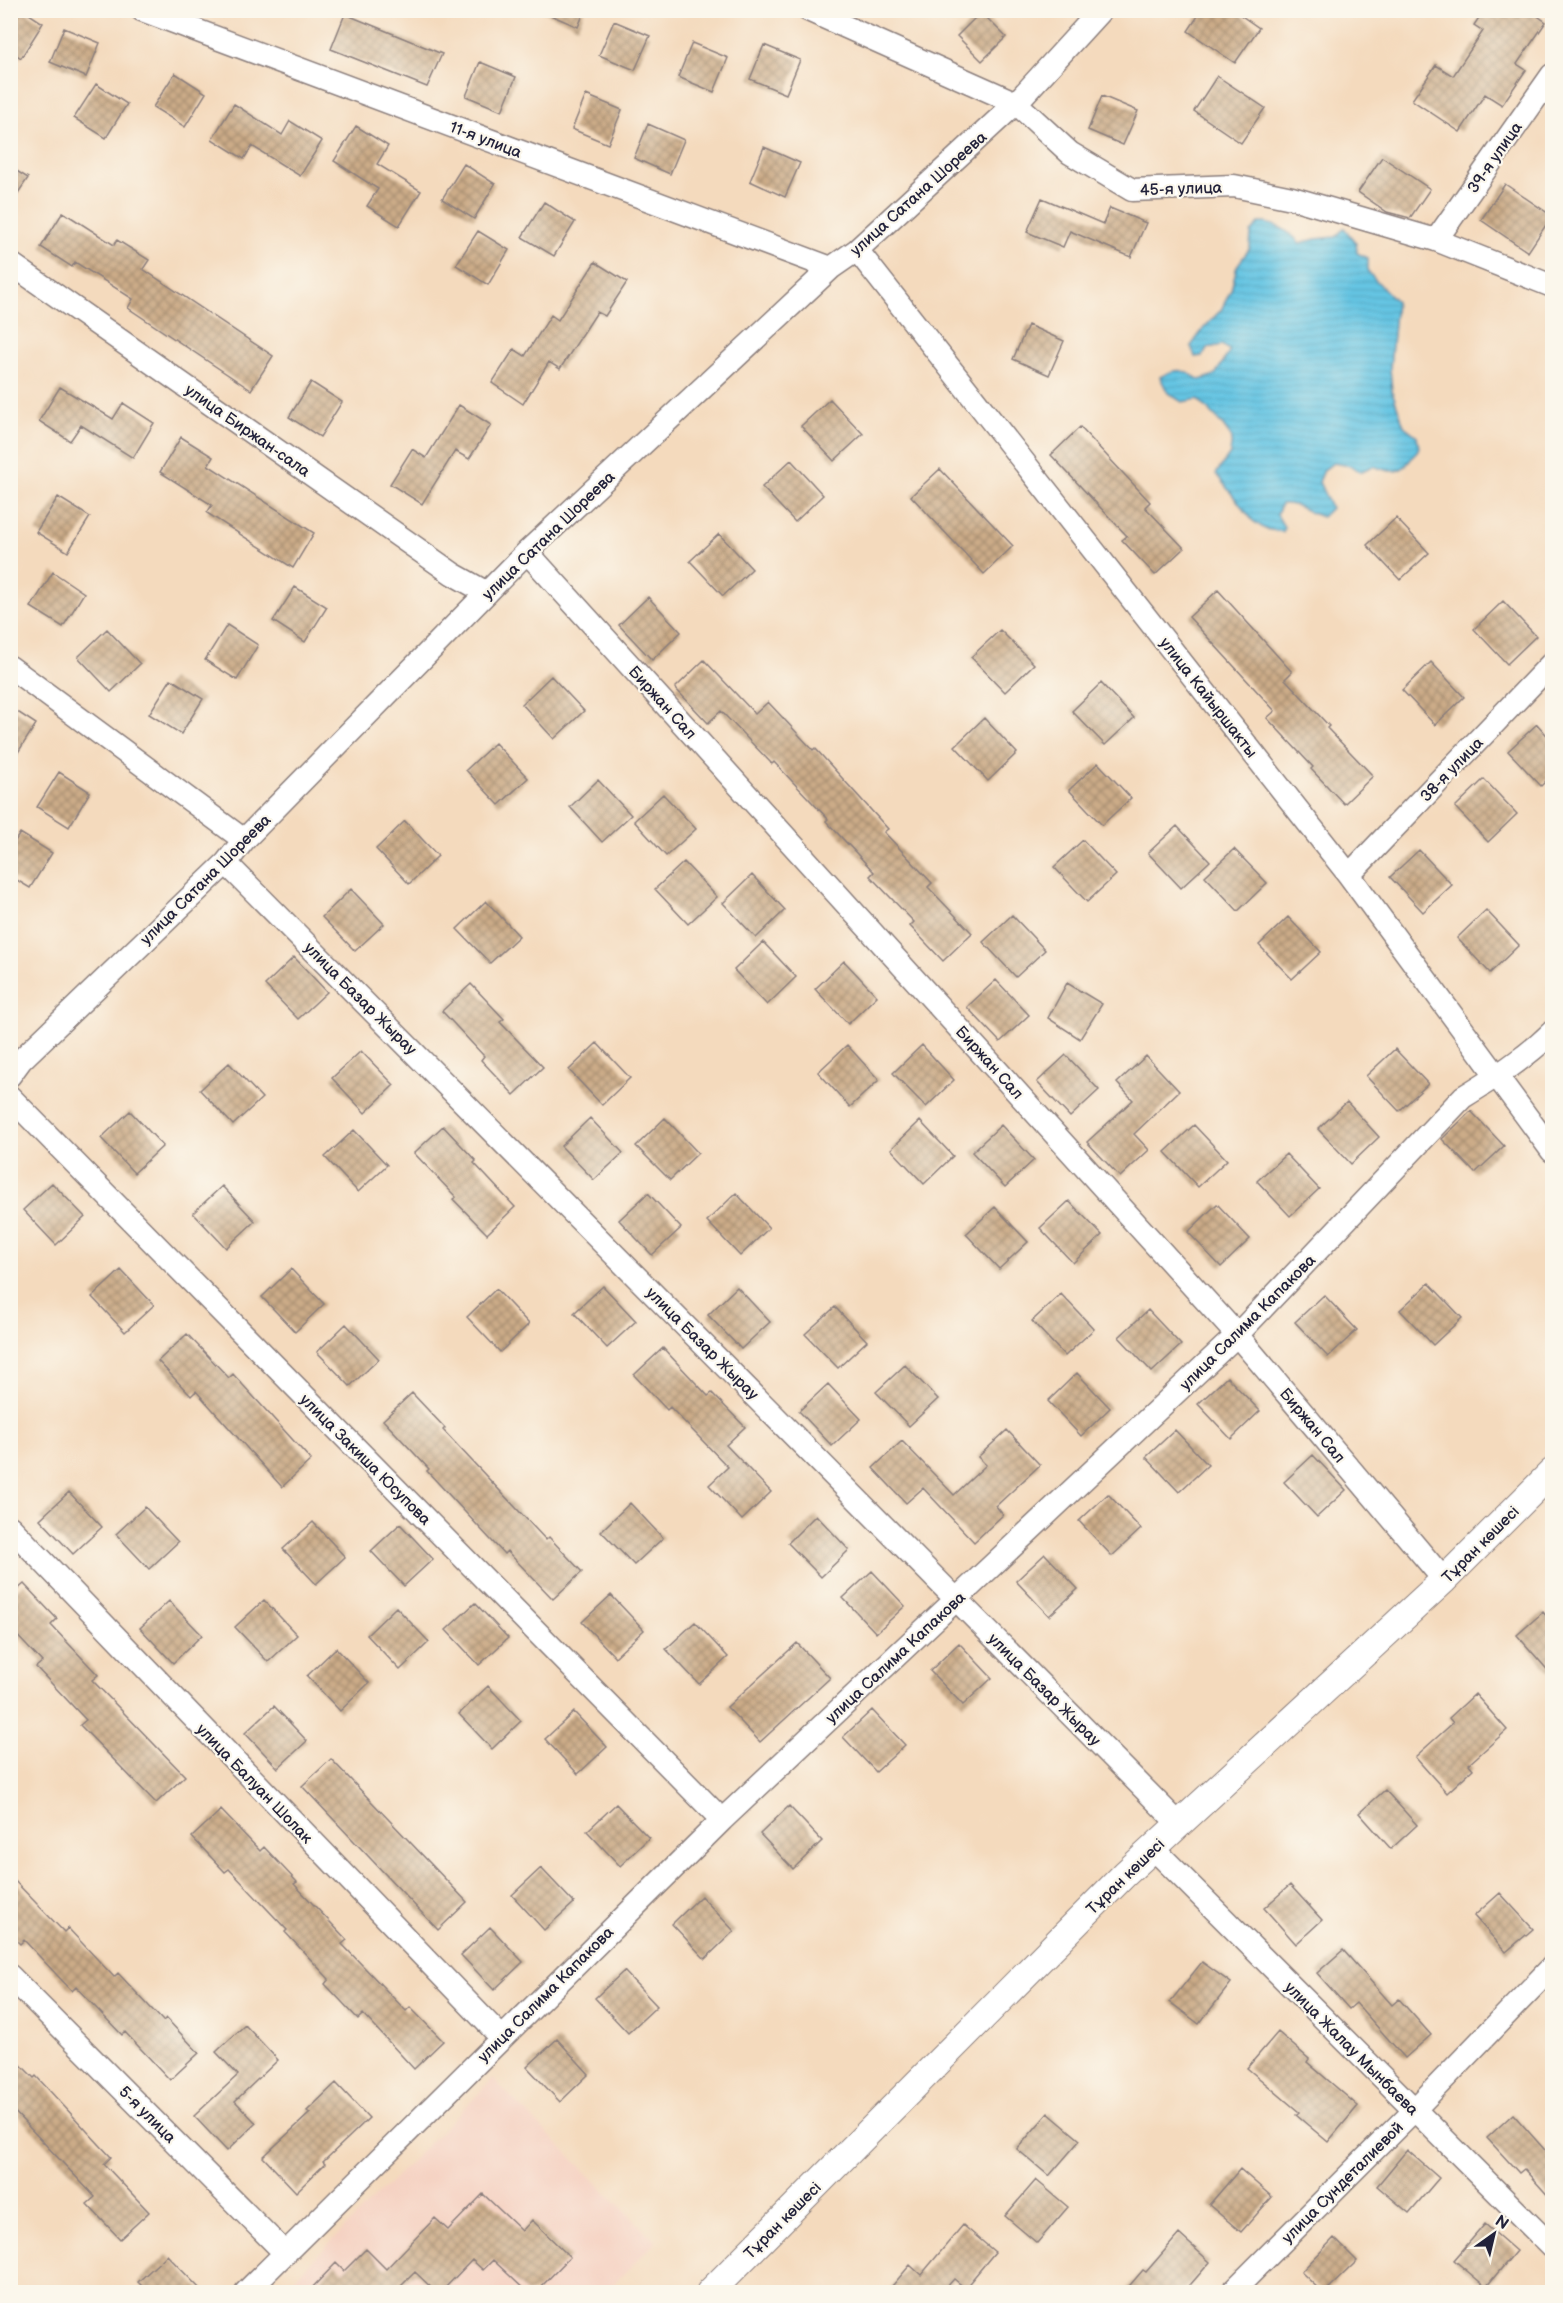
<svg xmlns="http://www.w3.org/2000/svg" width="1563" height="2303" viewBox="0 0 1563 2303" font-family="'Balsamiq Sans',sans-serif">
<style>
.built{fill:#f5d2c2}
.water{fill:url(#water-rules);stroke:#44748f;stroke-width:1.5}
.building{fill:url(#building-cross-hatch)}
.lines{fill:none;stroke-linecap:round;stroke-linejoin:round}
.minor-casing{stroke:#8b7e7c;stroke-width:25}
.tertiary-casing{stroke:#8b7e7c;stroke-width:29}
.minor{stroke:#fff;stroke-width:22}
.tertiary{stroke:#fff;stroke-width:27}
.labels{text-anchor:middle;stroke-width:4.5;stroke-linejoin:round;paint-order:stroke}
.street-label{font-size:16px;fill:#22223b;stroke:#fbf7ec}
</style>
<defs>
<pattern id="water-rules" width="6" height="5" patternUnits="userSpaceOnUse" patternTransform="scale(1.5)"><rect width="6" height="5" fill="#65c5e3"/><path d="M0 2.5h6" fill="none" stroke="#57a9c4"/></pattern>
<pattern id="building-cross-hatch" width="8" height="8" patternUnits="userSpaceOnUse" patternTransform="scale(1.5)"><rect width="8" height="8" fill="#ccac88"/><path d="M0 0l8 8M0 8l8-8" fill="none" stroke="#a58c70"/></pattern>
</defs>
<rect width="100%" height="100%" fill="#fbf7ec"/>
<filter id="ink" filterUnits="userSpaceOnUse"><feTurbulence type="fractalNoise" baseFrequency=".0167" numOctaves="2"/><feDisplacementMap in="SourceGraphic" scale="12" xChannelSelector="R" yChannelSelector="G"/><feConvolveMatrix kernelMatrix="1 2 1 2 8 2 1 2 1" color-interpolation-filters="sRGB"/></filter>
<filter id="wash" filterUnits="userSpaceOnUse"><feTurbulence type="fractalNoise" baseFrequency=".008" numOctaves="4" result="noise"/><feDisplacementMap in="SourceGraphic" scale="24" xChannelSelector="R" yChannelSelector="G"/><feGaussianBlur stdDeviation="1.35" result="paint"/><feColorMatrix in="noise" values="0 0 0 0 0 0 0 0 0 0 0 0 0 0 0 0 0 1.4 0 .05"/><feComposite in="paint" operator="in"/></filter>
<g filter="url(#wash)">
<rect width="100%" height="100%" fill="#f4dabd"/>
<path class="built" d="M493 2079 656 2242 605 2292H281Z"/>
<path class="water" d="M1259 223C1277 223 1288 231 1300 243L1316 239 1336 237 1344 228 1356 243 1357 253 1368 258V272L1396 301 1390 368 1392 391 1404 426 1417 436 1419 448C1403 470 1401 477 1373 466L1360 472 1351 466 1333 463 1324 470 1319 482 1331 508 1322 517C1307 513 1297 502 1281 504L1277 515 1284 527 1283 532 1265 529 1253 521 1216 474 1230 454 1232 438 1221 423 1198 399 1182 402 1168 393 1160 377C1178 367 1183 369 1200 380L1215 375 1230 351 1222 345 1208 348 1202 356 1195 357 1191 346 1204 328 1221 310 1231 290 1237 266 1250 248 1251 233Z"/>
<g id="blocks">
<path class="building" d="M10 10H23L43 23 21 58 10 51Z
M539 10H585L578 27Z
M1202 10H1233L1259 28 1235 63 1188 31Z
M1484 10H1529L1546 22 1517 64 1526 70 1502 105 1485 94 1460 132 1412 100 1436 65 1453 76 1483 31 1474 25Z
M981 12 1006 37 982 61 957 36Z
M345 14 442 54 427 87 331 49Z
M614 21 650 36 635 70 599 55Z
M64 28 100 43 86 77 50 62Z
M692 43 728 58 714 92 678 77Z
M764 45 800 60 786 94 750 79Z
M480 62 516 77 502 111 466 96Z
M175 73 206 93 185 127 153 107Z
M1217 76 1265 108 1241 143 1194 111Z
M96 84 127 104 106 138 74 118Z
M586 95 622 110 608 144 572 129Z
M1102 96 1138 111 1123 145 1088 130Z
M234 104 282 135 290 121 322 141 300 176 252 146 244 159 212 139Z
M648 124 684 140 670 174 634 158Z
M356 126 388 146 377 164 421 191 399 226 367 206 378 189 334 161Z
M764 147 800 163 785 197 750 181Z
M1382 157 1430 189 1410 218 1387 212 1358 192Z
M464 164 495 184 474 219 442 199Z
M10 167 28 178 10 205Z
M1505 184 1552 216 1528 252 1481 220Z
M1042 198 1103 224 1110 208 1146 223 1131 257 1070 231 1063 247 1027 232Z
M544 202 575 222 554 256 522 237Z
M63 212 114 245 117 240 149 260 143 269 273 356 251 390 128 308 133 299 75 262 72 267 41 247Z
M478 231 509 250 488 285 456 265Z
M595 262 627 282 605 316 597 312 560 369 549 362 523 404 492 383 514 349 525 356 551 315 558 320Z
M1028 325 1064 341 1049 375 1013 359Z
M311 382 342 402 320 437 289 417Z
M60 387 113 419 123 403 154 423 133 458 81 425 70 441 39 421Z
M830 399 863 434 834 461 801 426Z
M459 405 491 425 469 459 455 451 422 504 390 484 412 449 426 458Z
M1080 427 1150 502 1145 507 1184 548 1155 575 1122 540 1127 536 1051 455Z
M181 437 213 457 208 465 314 533 293 568 207 513 212 505 160 472Z
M791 460 823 495 795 522 762 487Z
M940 469 1013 546 984 574 911 496Z
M58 497 90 517 68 552 36 532Z
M1396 518 1429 553 1400 580 1367 545Z
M719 534 752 569 723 596 690 561Z
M53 572 84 593 63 627 31 607Z
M295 587 327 607 305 642 273 621Z
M1218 590 1292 672 1285 679 1329 726 1327 728 1373 776 1344 804 1311 769 1313 767 1267 718 1275 711 1189 617Z
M648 597 681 632 652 660 619 625Z
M1503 601 1536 636 1507 664 1474 629Z
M227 625 258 645 237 680 205 660Z
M107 629 140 664 111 692 78 657Z
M1000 630 1034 664 1005 692 971 657Z
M704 660 755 714 768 702 813 750 815 748 888 829 884 832 932 883 928 887 972 933 943 961 910 926 914 922 870 876 874 872 826 821 828 819 774 762 772 764 721 711 708 723 675 688Z
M1431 662 1464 697 1435 725 1402 690Z
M551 676 584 711 554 739 522 704Z
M171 679 203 699 181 734 149 714Z
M1101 683 1134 718 1105 745 1072 711Z
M10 707 36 724 10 765Z
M984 718 1017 753 988 781 955 746Z
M1537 724 1552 741V775L1541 786 1508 751Z
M495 743 528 778 499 805 466 770Z
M1098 763 1131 798 1102 825 1069 790Z
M59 772 90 792 69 827 37 807Z
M1484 779 1517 814 1488 842 1455 807Z
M598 780 631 815 602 842 570 807Z
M663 794 696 829 666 856 634 821Z
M405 821 438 856 409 884 376 849Z
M1177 826 1210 861 1181 888 1148 853Z
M20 833 52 853 30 888 10 876V849Z
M1083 840 1116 875 1087 902 1054 867Z
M1234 849 1267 883 1238 911 1205 876Z
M1419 850 1452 885 1423 912 1390 877Z
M684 862 717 897 688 924 655 889Z
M752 875 785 910 756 938 723 903Z
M351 889 384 924 355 951 322 917Z
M486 901 519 936 490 963 457 929Z
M1486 910 1519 945 1490 973 1457 938Z
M1012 915 1045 950 1016 977 983 942Z
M1288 917 1321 952 1292 979 1259 945Z
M763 942 796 977 767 1005 734 970Z
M294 957 327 992 298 1019 265 985Z
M844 961 877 996 848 1024 815 989Z
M996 980 1029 1015 1000 1042 967 1007Z
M1067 983 1102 1004 1080 1039 1048 1018Z
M471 984 504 1019 500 1022 543 1067 514 1095 481 1060 484 1056 442 1011Z
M597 1043 630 1078 602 1105 569 1070Z
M847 1045 879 1080 850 1107 818 1072Z
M922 1045 954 1080 926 1107 893 1073Z
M1395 1049 1428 1084 1399 1111 1366 1076Z
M361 1051 394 1085 365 1113 332 1078Z
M1066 1055 1099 1090 1070 1117 1037 1082Z
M1146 1056 1179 1091 1134 1134 1149 1150 1120 1177 1087 1142 1133 1100 1117 1083Z
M229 1063 262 1098 233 1125 200 1090Z
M1347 1102 1379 1137 1351 1164 1318 1129Z
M130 1111 163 1146 134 1173 101 1138Z
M1471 1111 1504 1146 1475 1173 1442 1139Z
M590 1118 623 1153 594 1180 561 1146Z
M665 1118 698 1153 670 1180 636 1146Z
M920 1121 953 1156 924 1184 891 1149Z
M1001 1125 1034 1160 1005 1187 972 1152Z
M1194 1125 1227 1160 1198 1187 1165 1152Z
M443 1126 476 1161 474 1163 515 1207 487 1234 453 1199 456 1197 414 1153Z
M354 1130 387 1165 358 1192 325 1157Z
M1286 1154 1319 1189 1290 1216 1257 1181Z
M52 1183 85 1217 56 1245 23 1210Z
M222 1186 255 1221 226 1248 193 1213Z
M648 1193 681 1228 652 1255 619 1220Z
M736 1193 769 1228 740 1256 707 1221Z
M1069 1201 1102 1235 1073 1263 1040 1228Z
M1217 1204 1250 1239 1221 1267 1188 1232Z
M995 1207 1028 1242 999 1269 966 1234Z
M291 1269 324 1304 295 1332 262 1297Z
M121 1270 154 1305 125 1332 92 1297Z
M1429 1283 1462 1318 1433 1345 1400 1310Z
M603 1286 636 1321 607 1348 574 1313Z
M737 1287 770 1322 741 1349 708 1315Z
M496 1289 529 1324 500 1352 467 1317Z
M1061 1294 1094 1329 1065 1356 1032 1321Z
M1324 1295 1357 1330 1328 1357 1295 1322Z
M835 1307 867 1341 838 1368 805 1334Z
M1148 1310 1181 1345 1152 1372 1119 1337Z
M346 1324 379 1359 350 1386 317 1352Z
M187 1334 229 1378 233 1374 311 1460 282 1487 196 1391 191 1396 158 1361Z
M663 1348 708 1396 712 1393 745 1427 726 1445 771 1492 742 1520 709 1485 728 1467 670 1407 667 1410 634 1375Z
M905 1365 938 1399 909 1426 876 1392Z
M1077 1373 1110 1408 1081 1436 1048 1401Z
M1227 1377 1260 1411 1231 1439 1198 1404Z
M828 1384 861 1419 832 1446 799 1411Z
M412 1393 445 1428 443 1430 546 1540 549 1537 582 1572 553 1599 507 1551 504 1554 427 1471 429 1469 383 1420Z
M1007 1430 1040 1465 996 1506 1003 1515 974 1542 923 1488 906 1503 873 1468 902 1441 954 1495 986 1465 978 1457Z
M1175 1430 1208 1465 1179 1492 1146 1457Z
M1313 1455 1346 1490 1317 1517 1284 1482Z
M69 1492 102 1527 73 1554 40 1519Z
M1108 1494 1141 1529 1112 1556 1079 1521Z
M630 1503 663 1538 634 1565 601 1531Z
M145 1507 178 1542 149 1569 116 1534Z
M816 1515 849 1550 821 1577 788 1543Z
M313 1522 345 1557 316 1584 283 1549Z
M400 1524 433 1559 404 1586 371 1551Z
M1045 1554 1078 1589 1049 1616 1016 1581Z
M872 1571 905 1606 876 1633 843 1598Z
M24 1584 57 1619 51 1625 98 1675 92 1680 185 1776 156 1803 80 1725 86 1720 36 1667 42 1662 10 1628V1596Z
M611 1595 644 1630 615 1657 582 1622Z
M264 1600 297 1635 268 1662 235 1627Z
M169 1601 202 1635 173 1663 140 1628Z
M475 1603 508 1638 479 1665 446 1630Z
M396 1607 429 1642 400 1670 367 1635Z
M1543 1612 1552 1623V1675L1517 1635Z
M695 1622 728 1657 699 1684 666 1649Z
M797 1643 830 1678 760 1742 727 1707Z
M959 1643 992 1678 963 1705 930 1671Z
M336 1648 369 1683 340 1711 307 1676Z
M488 1686 521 1721 492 1749 459 1714Z
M1475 1694 1507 1730 1469 1764 1473 1769 1447 1793 1415 1757 1453 1723 1449 1718Z
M274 1706 307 1741 278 1768 245 1733Z
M872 1710 905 1745 876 1772 843 1737Z
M574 1712 607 1747 578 1774 545 1739Z
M331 1759 467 1902 438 1930 302 1786Z
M1385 1790 1417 1825 1391 1849 1359 1813Z
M616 1804 649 1838 620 1866 587 1831Z
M789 1806 822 1841 793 1869 760 1834Z
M221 1810 260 1851 264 1847 297 1882 294 1884 347 1940 342 1944 406 2011 410 2007 443 2041 414 2069 363 2014 358 2019 325 1984 329 1979 285 1932 287 1930 229 1869 225 1872 192 1837Z
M541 1868 574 1903 544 1930 512 1895Z
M10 1876 64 1932 68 1928 114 1977 118 1973 163 2021 166 2018 199 2053 170 2080 125 2032 122 2035 76 1987 72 1991 24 1940 20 1944 10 1934Z
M1290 1885 1322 1920 1296 1944 1264 1908Z
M1500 1893 1533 1929 1506 1952 1474 1916Z
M701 1896 734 1931 705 1959 672 1924Z
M490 1927 523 1962 494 1990 461 1955Z
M1343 1950 1392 2005 1399 1999 1431 2035 1405 2058 1356 2003 1349 2009 1317 1973Z
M1202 1962 1231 1983 1199 2024 1170 2002Z
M624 1971 657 2006 628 2033 595 1998Z
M245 2025 278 2060 235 2101 256 2123 227 2151 194 2116 238 2075 216 2052Z
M1278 2032 1309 2059 1307 2062 1358 2106 1328 2142 1296 2115 1299 2112 1247 2068Z
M557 2039 589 2074 560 2102 527 2067Z
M10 2054 34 2078 36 2076 111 2157 104 2164 149 2212 120 2239 87 2204 95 2197 10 2107Z
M336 2083 369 2118 323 2162 325 2164 296 2192 263 2157 310 2113 307 2111Z
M1048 2113 1080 2140 1049 2176 1017 2149Z
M1513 2114 1552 2158V2200L1524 2169 1519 2173 1487 2138Z
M1407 2150 1439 2178 1409 2213 1377 2186Z
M1240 2169 1272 2197 1241 2232 1209 2205Z
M1036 2180 1068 2207 1037 2243 1005 2216Z
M483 2194 522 2231 532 2220 570 2257 536 2292H527L493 2260 483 2270 472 2260 441 2292H436L415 2272 395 2292H308L336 2263 344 2271 366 2249 386 2269 435 2218 448 2230Z
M1485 2224 1516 2251 1486 2287 1454 2260Z
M963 2225 995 2252 965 2288 954 2279 942 2292H887L910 2265 921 2275Z
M1179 2234 1210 2262 1184 2292H1124L1143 2270 1146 2272Z
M1334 2238 1357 2261 1325 2292H1322L1301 2272Z
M167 2255 203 2292H148L138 2282Z"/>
</g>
</g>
<g filter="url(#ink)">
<use href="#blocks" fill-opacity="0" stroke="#8b7e7c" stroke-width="1.5"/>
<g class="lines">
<defs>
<path id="minor" d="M142 10 831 268
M808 10 1016 103 1070 153 1132 190 1234 186 1292 198 1436 240 1552 286
M1436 240 1552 75
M857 250 1349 875 1552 1151
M10 263 453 574 487 593
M527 552 1237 1335 1444 1580
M10 667 244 840
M226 863 1179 1824
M1349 875 1552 663
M10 1075 21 1060 226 863 244 840 527 552 831 268 857 250 1016 103 1101 10
M10 1097 722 1820
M10 1527 501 2037
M1153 1848 1552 2247
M10 1976 285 2253
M246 2292 722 1820 1237 1335 1463 1097C1494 1078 1526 1058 1552 1032
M1232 2292 1414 2110 1552 1967"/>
<path id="tertiary" d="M710 2292 1125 1874 1444 1580 1552 1472"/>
</defs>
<use href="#minor" class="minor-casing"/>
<use href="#tertiary" class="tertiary-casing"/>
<use href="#minor" class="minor"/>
<use href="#tertiary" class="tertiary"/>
</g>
</g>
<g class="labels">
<g class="street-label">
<text transform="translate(486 139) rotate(21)" y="6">11-я улица</text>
<text transform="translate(1494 157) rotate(-55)" y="6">39-я улица</text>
<text transform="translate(1181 188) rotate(-2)" y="6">45-я улица</text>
<text transform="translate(918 193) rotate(-42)" y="6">улица Сатана Шореева</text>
<text transform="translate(248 430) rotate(35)" y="6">улица Биржан-сала</text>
<text transform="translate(548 535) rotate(-44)" y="6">улица Сатана Шореева</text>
<text transform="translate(1209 697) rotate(52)" y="6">улица Кайыршакты</text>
<text transform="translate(663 702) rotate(48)" y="6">Биржан Сал</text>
<text transform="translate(1451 769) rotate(-46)" y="6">38-я улица</text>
<text transform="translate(205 879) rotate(-45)" y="6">улица Сатана Шореева</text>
<text transform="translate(361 998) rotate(45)" y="6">улица Базар Жырау</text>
<text transform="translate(990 1062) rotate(48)" y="6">Биржан Сал</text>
<text transform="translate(1247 1322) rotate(-45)" y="6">улица Салима Капакова</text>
<text transform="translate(703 1343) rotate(45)" y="6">улица Базар Жырау</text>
<text transform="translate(1313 1425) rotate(50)" y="6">Биржан Сал</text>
<text transform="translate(366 1459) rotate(45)" y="6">улица Закиша Юсупова</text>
<text transform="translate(1480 1544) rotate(-45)" y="6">Тұран көшесі</text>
<text transform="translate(895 1657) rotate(-43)" y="6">улица Салима Капакова</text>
<text transform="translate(1045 1689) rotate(45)" y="6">улица Базар Жырау</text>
<text transform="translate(255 1783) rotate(46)" y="6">улица Балуан Шолак</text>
<text transform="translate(1125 1876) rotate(-44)" y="6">Тұран көшесі</text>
<text transform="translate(545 1994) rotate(-45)" y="6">улица Салима Капакова</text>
<text transform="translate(1352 2048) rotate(45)" y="6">улица Жалау Мынбаева</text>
<text transform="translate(148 2114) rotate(45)" y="6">5-я улица</text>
<text transform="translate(1342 2182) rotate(-45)" y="6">улица Сундеталиевой</text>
<text transform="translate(782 2220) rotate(-45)" y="6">Тұран көшесі</text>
</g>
</g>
<rect width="1563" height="2303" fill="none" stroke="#fbf7ec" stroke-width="36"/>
<g transform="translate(1494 2234) rotate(34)" stroke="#fbf7ec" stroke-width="4.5" paint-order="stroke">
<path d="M0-4.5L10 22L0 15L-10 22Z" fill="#22223b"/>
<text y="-9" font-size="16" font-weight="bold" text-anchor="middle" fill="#22223b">N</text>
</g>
</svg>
